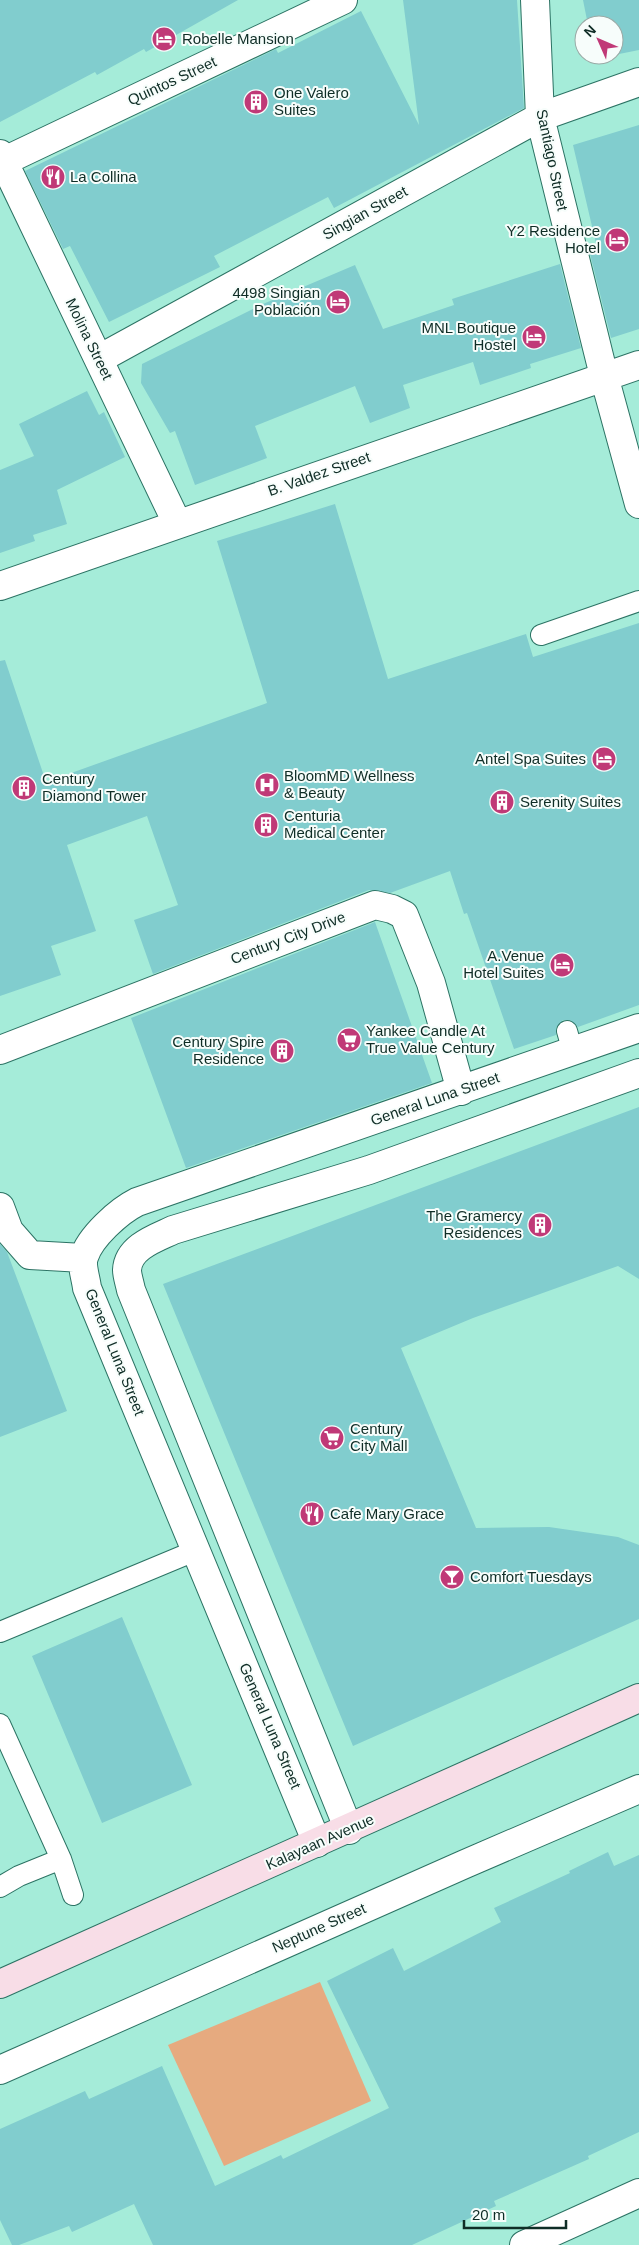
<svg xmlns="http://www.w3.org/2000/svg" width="639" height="2245" viewBox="0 0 639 2245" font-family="Arial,sans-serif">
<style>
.green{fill:#e6aa7f}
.building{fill:#81cdce}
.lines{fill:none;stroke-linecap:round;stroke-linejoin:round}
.lane-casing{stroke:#2c7364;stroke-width:22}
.street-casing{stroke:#2c7364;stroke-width:30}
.secondary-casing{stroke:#2c7364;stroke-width:30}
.lane{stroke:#fff;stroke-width:20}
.street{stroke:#fff;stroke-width:28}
.secondary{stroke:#f8dde7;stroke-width:28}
.labels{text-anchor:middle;stroke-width:4;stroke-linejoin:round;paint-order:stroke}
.poi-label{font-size:15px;fill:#0f2d26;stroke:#f7fdfb;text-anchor:start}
.street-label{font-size:15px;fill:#0f2d26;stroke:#f7fdfb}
</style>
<rect width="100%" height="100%" fill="#a5ecd9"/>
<path class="green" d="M320 1982 371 2101 224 2166 168 2045Z"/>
<path class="building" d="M0 0H238L146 52 144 49 97 75 95 72 0 122Z
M403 0H517L524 108 334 208 328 197 214 256 220 267 109 322 70 246 63 249 25 171 276 49 278 53 361 11 419 125Z
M583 0H639V50L614 55V25H588Z
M639 125V329L611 338 590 254 598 252 573 145Z
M560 264 581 348 530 364 531 368 480 385 473 362 403 385 410 408 370 423 355 386 255 426 267 458 195 485 175 431 170 433 141 383 142 364 263 304 355 265 383 329 454 305 452 299Z
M87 391 99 415 104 412 125 457 57 490 67 524 33 535 35 541 0 553V470L34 456 19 424Z
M335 504 388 679 526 634 533 657 639 623V1005L578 1027 570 1020H563L556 1028V1035L514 1049 467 913 464 914 450 871 390 893 369 890 153 974 134 920 178 905 147 816 67 845 96 931 51 946 61 975 0 996V661L5 660 46 782 267 703 217 541Z
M375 922 432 1083 186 1168 131 1018Z
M639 1107V1279L618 1266 473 1318 401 1348 476 1528 549 1527 618 1537 639 1545V1619L353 1746 163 1284Z
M0 1244 7 1252 67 1411 0 1437Z
M122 1617 192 1785 102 1823 32 1656Z
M608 1852 614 1866 639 1855V2132L588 2156 589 2159 494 2201 496 2206 412 2245H153L134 2204 72 2232 69 2226 19 2245H12L0 2220V2129L85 2091 89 2099 162 2066 215 2186 281 2155 283 2159 389 2108 327 1981 393 1948 404 1971 501 1922 494 1908 570 1873 569 1871Z"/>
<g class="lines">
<defs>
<path id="lane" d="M541 635 639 601
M567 1031 573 1052
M0 1632 197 1550
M0 1724 61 1859
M0 1887 19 1876 61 1859 73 1895"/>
<path id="street" d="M535 0 540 117 604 376 639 504
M0 154 177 523
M0 163 343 0
M99 359 540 117 639 82
M0 586 639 365
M0 1050 375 905 392 909 404 915 431 983 461 1091
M0 1207 9 1231 30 1255 83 1258
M349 1830 131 1290C130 1284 127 1276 127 1270 128 1247 156 1238 173 1230L369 1170 639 1073
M317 1843 87 1288C86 1279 81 1265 84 1257 90 1237 119 1211 137 1202L639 1028
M0 2070 465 1864 639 1789
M524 2245 639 2193"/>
<path id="secondary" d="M0 1984 639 1698"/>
</defs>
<use href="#lane" class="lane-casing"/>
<use href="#street" class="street-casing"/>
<use href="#secondary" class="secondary-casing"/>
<use href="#lane" class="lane"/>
<use href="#street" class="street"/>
<use href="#secondary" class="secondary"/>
</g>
<defs>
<symbol id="hotel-disc" viewBox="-11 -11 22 22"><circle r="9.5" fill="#c03977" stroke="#f7fdfb"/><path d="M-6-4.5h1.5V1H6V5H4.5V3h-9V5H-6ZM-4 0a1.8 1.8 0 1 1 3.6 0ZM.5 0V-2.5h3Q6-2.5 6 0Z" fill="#fff"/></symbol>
<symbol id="building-disc" viewBox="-11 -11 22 22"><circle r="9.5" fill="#c03977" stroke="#f7fdfb"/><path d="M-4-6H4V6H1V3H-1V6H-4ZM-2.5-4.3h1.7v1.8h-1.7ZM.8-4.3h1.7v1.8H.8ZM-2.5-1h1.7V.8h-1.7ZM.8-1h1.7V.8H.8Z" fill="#fff"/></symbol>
<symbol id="restaurant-disc" viewBox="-11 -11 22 22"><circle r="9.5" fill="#c03977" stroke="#f7fdfb"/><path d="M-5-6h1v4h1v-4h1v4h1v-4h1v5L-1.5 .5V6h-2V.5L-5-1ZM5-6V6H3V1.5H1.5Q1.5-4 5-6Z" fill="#fff"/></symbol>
<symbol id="hospital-disc" viewBox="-11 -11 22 22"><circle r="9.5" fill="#c03977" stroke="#f7fdfb"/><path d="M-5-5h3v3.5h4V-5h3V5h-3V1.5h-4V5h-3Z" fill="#fff"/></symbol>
<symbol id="supermarket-disc" viewBox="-11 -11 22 22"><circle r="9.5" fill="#c03977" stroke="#f7fdfb"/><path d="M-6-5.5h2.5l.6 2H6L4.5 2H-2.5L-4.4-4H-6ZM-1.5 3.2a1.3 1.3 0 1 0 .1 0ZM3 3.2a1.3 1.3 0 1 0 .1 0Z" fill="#fff"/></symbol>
<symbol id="bar-disc" viewBox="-11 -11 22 22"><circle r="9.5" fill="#c03977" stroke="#f7fdfb"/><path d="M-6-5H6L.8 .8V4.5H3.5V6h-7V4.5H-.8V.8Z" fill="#fff"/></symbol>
</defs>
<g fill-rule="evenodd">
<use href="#hotel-disc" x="150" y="25" width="28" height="28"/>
<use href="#building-disc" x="242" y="88" width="28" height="28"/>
<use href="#restaurant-disc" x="39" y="163" width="28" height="28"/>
<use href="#hotel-disc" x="603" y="226" width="28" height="28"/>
<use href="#hotel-disc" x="324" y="288" width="28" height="28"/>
<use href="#hotel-disc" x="520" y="323" width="28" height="28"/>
<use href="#hotel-disc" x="590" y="745" width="28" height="28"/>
<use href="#hospital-disc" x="253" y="771" width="28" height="28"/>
<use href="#building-disc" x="10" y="774" width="28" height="28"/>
<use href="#building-disc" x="488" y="788" width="28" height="28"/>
<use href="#building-disc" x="252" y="811" width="28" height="28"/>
<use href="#hotel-disc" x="548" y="951" width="28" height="28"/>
<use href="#supermarket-disc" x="335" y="1026" width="28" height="28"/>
<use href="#building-disc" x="268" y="1037" width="28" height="28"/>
<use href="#building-disc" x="526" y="1211" width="28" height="28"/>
<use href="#supermarket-disc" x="318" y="1424" width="28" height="28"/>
<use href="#restaurant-disc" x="298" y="1500" width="28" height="28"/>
<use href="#bar-disc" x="438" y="1563" width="28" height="28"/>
</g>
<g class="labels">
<g class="poi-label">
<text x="182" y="44">Robelle Mansion</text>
<text x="274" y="98">One Valero<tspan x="274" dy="17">Suites</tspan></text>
<text x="70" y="182">La Collina</text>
<text x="600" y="236" text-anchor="end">Y2 Residence<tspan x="600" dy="17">Hotel</tspan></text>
<text x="320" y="298" text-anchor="end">4498 Singian<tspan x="320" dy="17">Población</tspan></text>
<text x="516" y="333" text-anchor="end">MNL Boutique<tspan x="516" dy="17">Hostel</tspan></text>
<text x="586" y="764" text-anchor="end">Antel Spa Suites</text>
<text x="284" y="781">BloomMD Wellness<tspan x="284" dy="17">&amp; Beauty</tspan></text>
<text x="42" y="784">Century<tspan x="42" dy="17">Diamond Tower</tspan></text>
<text x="520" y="807">Serenity Suites</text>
<text x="284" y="821">Centuria<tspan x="284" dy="17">Medical Center</tspan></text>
<text x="544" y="961" text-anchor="end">A.Venue<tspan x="544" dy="17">Hotel Suites</tspan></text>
<text x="366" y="1036">Yankee Candle At<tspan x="366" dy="17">True Value Century</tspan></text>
<text x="264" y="1047" text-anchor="end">Century Spire<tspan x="264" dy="17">Residence</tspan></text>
<text x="522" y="1221" text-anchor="end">The Gramercy<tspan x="522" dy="17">Residences</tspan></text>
<text x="350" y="1434">Century<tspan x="350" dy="17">City Mall</tspan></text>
<text x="330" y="1519">Cafe Mary Grace</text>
<text x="470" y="1582">Comfort Tuesdays</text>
</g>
<g class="street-label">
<text transform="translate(172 81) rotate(-25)" y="5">Quintos Street</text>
<text transform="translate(552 160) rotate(78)" y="5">Santiago Street</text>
<text transform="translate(365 213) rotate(-29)" y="5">Singian Street</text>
<text transform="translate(89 339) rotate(64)" y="5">Molina Street</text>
<text transform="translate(319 474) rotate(-19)" y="5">B. Valdez Street</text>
<text transform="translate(288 938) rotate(-21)" y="5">Century City Drive</text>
<text transform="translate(435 1099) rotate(-19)" y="5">General Luna Street</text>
<text transform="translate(115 1352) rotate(68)" y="5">General Luna Street</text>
<text transform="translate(270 1726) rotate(67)" y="5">General Luna Street</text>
<text transform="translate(320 1842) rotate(-24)" y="5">Kalayaan Avenue</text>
<text transform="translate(319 1928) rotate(-24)" y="5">Neptune Street</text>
</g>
</g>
<g transform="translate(599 40) rotate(315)"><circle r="24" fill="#f7fdfb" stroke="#9aaaa6"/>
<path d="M0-4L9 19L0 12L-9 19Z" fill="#c03977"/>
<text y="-8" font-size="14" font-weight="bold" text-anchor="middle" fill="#0f2d26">N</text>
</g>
<path d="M464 2220v8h102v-8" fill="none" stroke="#0f2d26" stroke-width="2.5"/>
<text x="472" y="2220" font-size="15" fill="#0f2d26" stroke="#f7fdfb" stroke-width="4" paint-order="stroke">20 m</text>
</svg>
